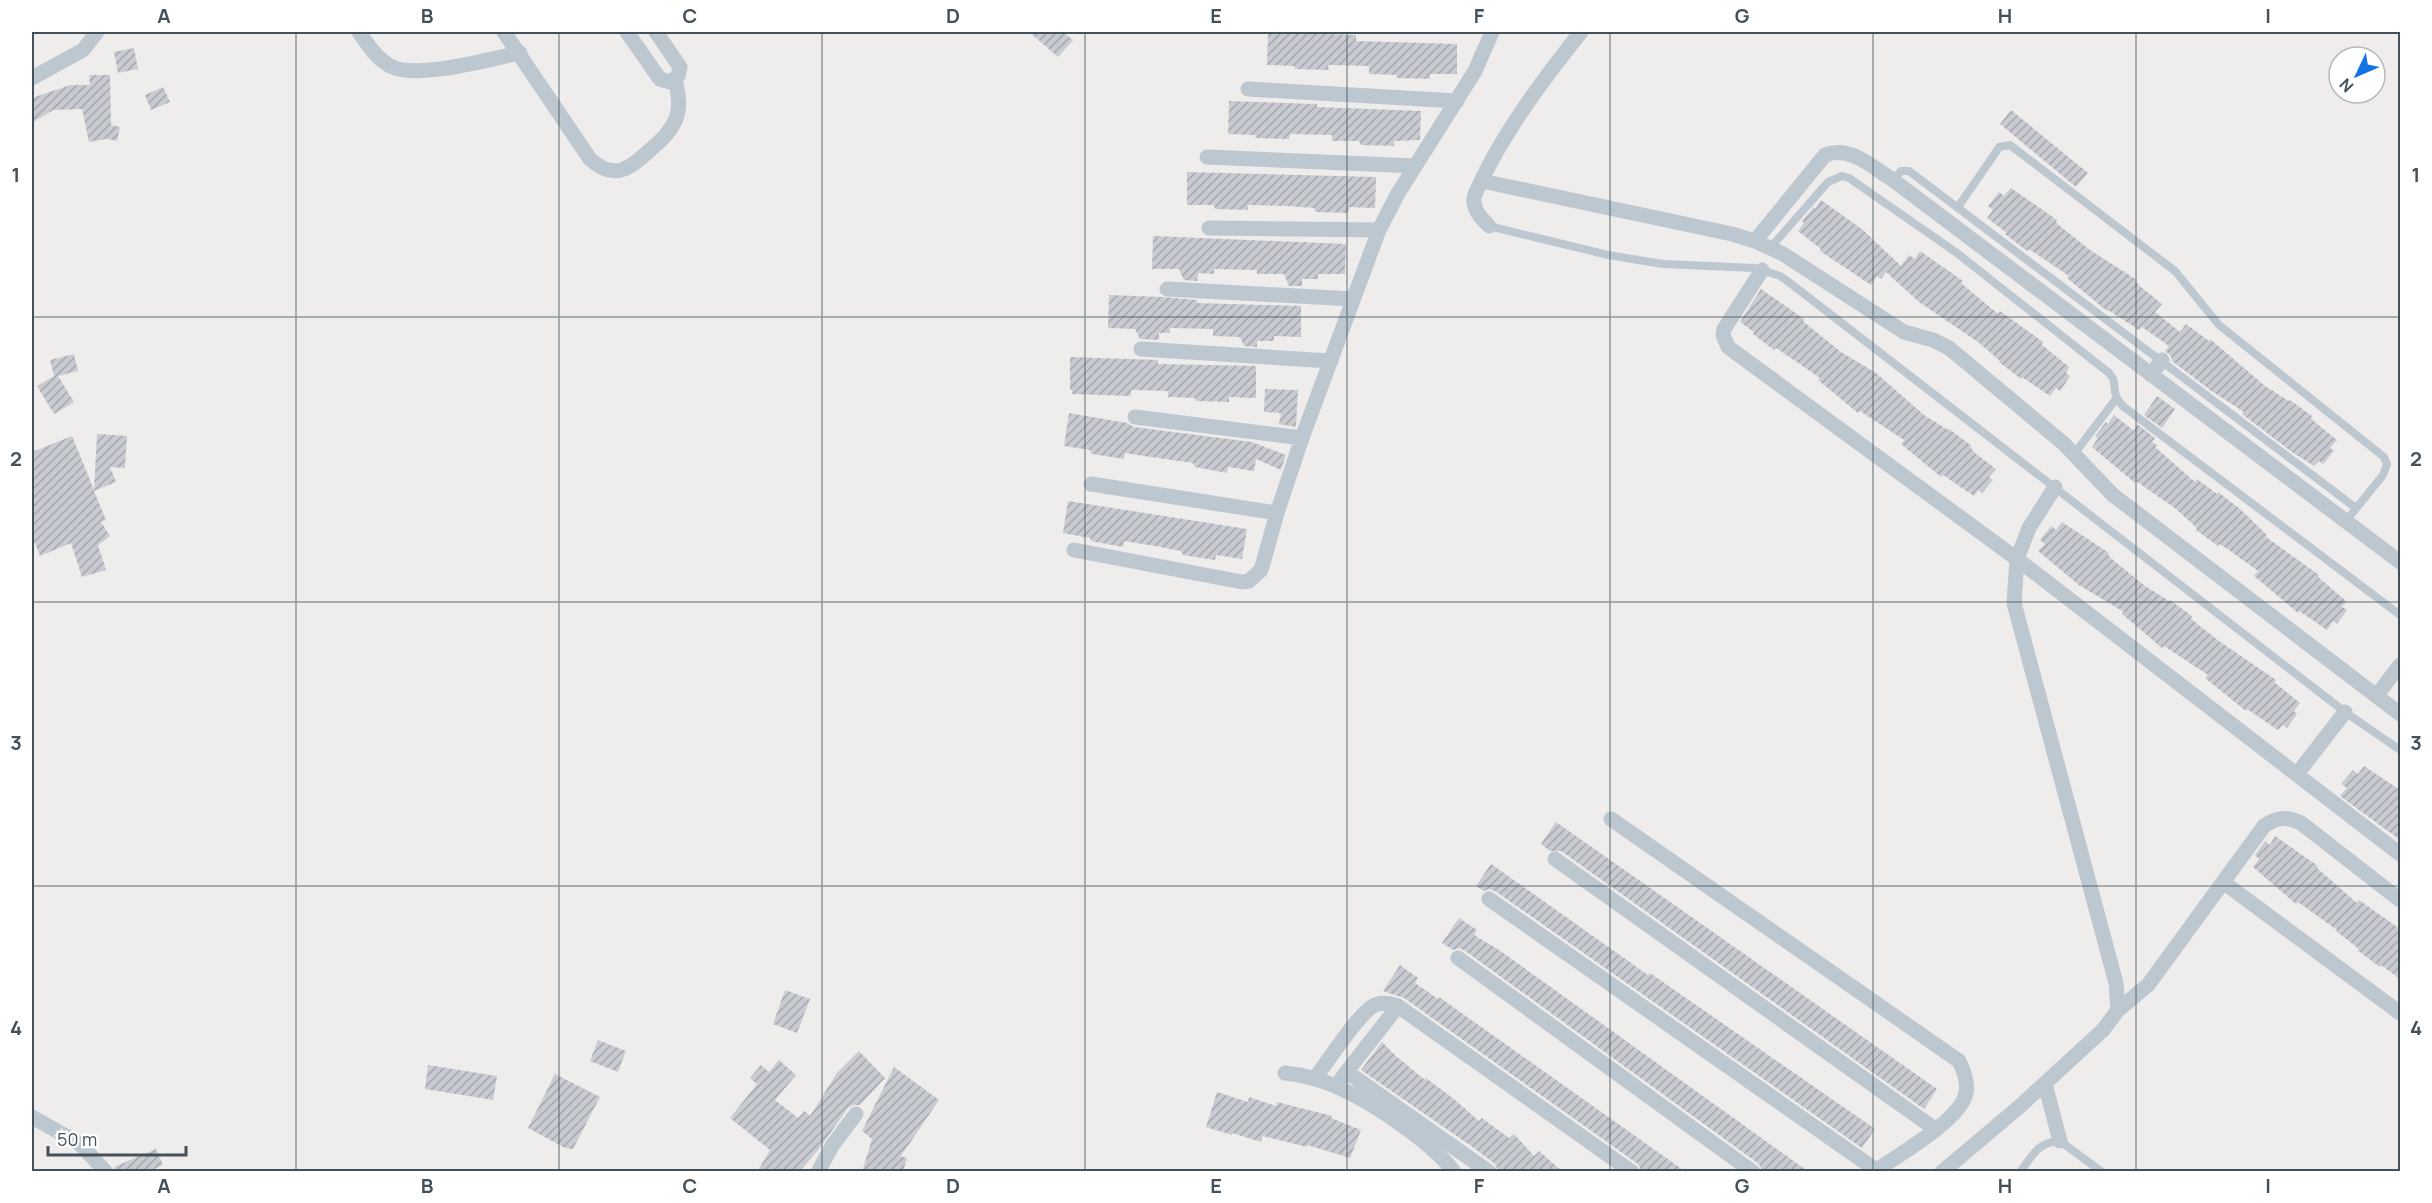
<svg xmlns="http://www.w3.org/2000/svg" width="2432" height="1203" viewBox="0 0 2432 1203" font-family="Manrope,sans-serif">
<style>
.building{fill:url(#building-hatch)}
.lines{fill:none;stroke-linecap:round;stroke-linejoin:round}
.lane{stroke:#bcc7d0;stroke-width:8}
.street{stroke:#bcc7d0;stroke-width:15}
.grid{fill:none;stroke:#44505a;stroke-width:1.5;stroke-opacity:0.55}
.neatline{fill:none;stroke:#44505a;stroke-width:2}
.grid-label{font-size:20px;text-anchor:middle;font-weight:bold;fill:#44505a}
</style>
<defs>
<pattern id="building-hatch" width="6" height="6" patternUnits="userSpaceOnUse" patternTransform="scale(1.5)"><rect width="6" height="6" fill="#c9cbd2"/><path d="M-1 1l2-2M0 6l6-6M5 7l2-2" fill="none" stroke="#a5a7ad"/></pattern>
</defs>
<rect width="100%" height="100%" fill="#efecec"/>
<path class="building" d="M1029 32H1063L1073 40 1058 57Z
M1268 32 1356 35V41L1457 44V74H1430V79L1397 78 1396 75 1369 74V66L1328 65 1329 70 1295 69 1294 66 1267 65Z
M134 48 138 69 118 73 114 52Z
M89 75H110L111 125 120 127 117 141 106 139 89 142 82 109 53 110 32 123V98L70 85H90Z
M163 87 170 102 151 110 145 95Z
M1229 101 1317 104V107L1421 111 1420 140 1394 141V146L1361 145 1359 141H1332V135L1290 134 1289 139 1256 138 1255 135 1228 134Z
M2011 110 2088 173 2076 187 2000 124Z
M1187 172 1376 177 1375 208 1349 207 1348 213 1316 212 1314 208 1287 206 1248 205V210L1215 209 1214 205H1187Z
M2011 188 2057 220 2056 222 2061 227 2090 250 2137 280 2136 282 2141 287 2162 304 2155 312 2180 332 2186 324 2209 341 2210 339 2265 386 2289 401 2290 400 2312 416 2311 418 2316 423 2337 440 2330 448 2334 451 2323 464 2319 461 2314 466 2292 452 2242 414 2244 412 2210 390 2172 361 2171 356 2165 351 2169 346 2142 327 2139 330 2108 310 2107 311 2067 278 2069 276 2029 249 2027 251 2005 234 2007 233 1987 218 1993 210 1988 206 1999 192 2004 196Z
M1821 200 1863 230 1901 266 1909 255 1915 259 1920 251 1963 281 1961 283 1998 314 2000 311 2043 342 2041 344 2069 367 2066 373 2070 376 2060 391 2056 388 2050 396 2022 377 2021 379 1999 362 2000 361 1978 342 1919 302 1886 272 1881 279 1877 276 1871 285 1820 251 1821 249 1798 231 1804 223 1802 221 1814 207 1815 209Z
M1153 236 1346 244 1345 274H1318V279H1302V286H1289L1284 274H1257V270L1214 269V274L1198 273 1197 281 1184 280 1179 269H1152Z
M1761 289 1804 319 1803 321 1809 326 1841 352 1876 373 1924 415 1948 430 1949 429 1972 446 1970 447 1975 453 1996 469 1989 477 1993 480 1982 493 1978 490 1974 496 1943 475 1941 477 1901 444 1904 440 1860 411 1858 413 1818 380 1820 378 1776 348 1774 350 1753 334 1754 332 1740 322Z
M1109 295 1161 297 1197 300V303L1301 306V337L1274 336V341H1257V347L1244 346 1240 337 1213 336V329L1170 328V333H1159V340L1140 339 1135 329 1108 328Z
M74 354 78 371 58 376 74 402 54 414 37 386 54 376 50 360Z
M1070 357 1158 360V364L1256 366V398L1229 397V402L1196 401 1195 398 1168 397V391L1131 390V396L1072 394V390H1070Z
M1265 389 1298 390 1296 427 1279 424 1281 413 1264 412Z
M2157 396 2175 409 2162 428 2144 415Z
M1069 413 1127 423 1134 427 1252 442 1286 455 1281 470 1256 459 1254 471 1228 467 1227 473 1195 467 1193 463 1151 457 1125 453 1124 459 1092 454 1090 450 1064 446Z
M2114 415 2134 431 2137 424 2155 438 2152 442 2157 445 2155 447 2195 482 2197 479 2217 494 2218 492 2240 509 2267 535 2266 537 2319 575 2318 577 2346 601 2342 607 2347 610 2337 624 2333 621 2327 630 2305 615 2299 611 2298 613 2254 576 2258 571 2226 548 2219 544 2218 546 2196 530 2197 528 2176 509 2136 481 2135 483 2092 447 2098 438 2095 436 2106 422 2108 424Z
M97 434 127 436 125 468 110 467 116 482 94 491 106 520 101 522 110 536 98 545 106 570 82 577 71 543 40 556 35 543 32 545V452L72 436 94 490Z
M1068 501 1247 529 1242 559 1216 555 1215 560 1183 555 1181 551 1155 546 1124 541 1123 547 1091 541 1090 538 1063 533Z
M2062 522 2109 553 2108 555 2113 560 2145 586 2169 601 2170 600 2192 616 2191 618 2196 623 2219 641 2276 680 2274 682 2300 703 2294 711 2297 714 2287 728 2283 725 2278 730 2247 709 2246 711 2205 678 2208 675 2164 646 2162 648 2122 614 2124 612 2079 585 2038 551 2045 544 2040 540 2051 526 2056 530Z
M2364 766 2400 790V840L2340 796 2347 788 2341 784 2353 770 2358 774Z
M1556 822 1937 1089 1924 1109 1561 851H1550L1541 844Z
M2275 836 2318 866 2317 868 2357 903 2359 900 2400 929V979L2381 965 2380 967 2357 950 2359 949 2336 931 2337 930 2298 902 2296 904 2253 867 2259 859 2255 855 2265 841 2270 845Z
M1491 864 1648 975 1650 973 1875 1129 1862 1148 1495 891 1489 889 1484 891 1476 886Z
M1459 918 1477 930 1474 935 1499 950 1809 1172H1763L1759 1164 1464 950 1458 948 1453 950 1442 943Z
M1400 965 1418 978 1415 983 1438 999 1439 997 1686 1172H1642L1638 1164 1404 998 1383 991Z
M785 990 810 999 797 1033 773 1024Z
M598 1040 626 1051 618 1072 590 1061Z
M1382 1042 1397 1057 1425 1080 1426 1078 1454 1099 1479 1121 1482 1118 1509 1138 1514 1134 1534 1156 1539 1151 1563 1172H1499L1495 1164 1474 1148 1361 1070Z
M859 1051 885 1078 860 1105H853L848 1108 819 1149 799 1172H757L770 1150 730 1118 757 1084 750 1078 761 1065 769 1072 779 1060 796 1075 775 1100 798 1118 805 1111 810 1116 837 1073Z
M428 1065 497 1076 493 1100 425 1089Z
M894 1067 939 1100 901 1156 907 1158 903 1172H862L872 1139 862 1131Z
M555 1074 600 1097 573 1149 565 1148 528 1128Z
M1217 1092 1248 1102 1249 1097 1276 1106 1277 1102 1332 1116 1331 1118 1361 1130 1350 1158 1307 1145V1147L1263 1136 1261 1142 1232 1133V1135L1206 1127Z
M156 1149 163 1165 148 1172H116L114 1167Z"/>
<g class="lines">
<path class="lane" d="M1893 180 1901 171H1909L2356 508
M1958 207 1996 152 1999 147 2010 145 2175 271 2219 325 2384 457 2387 464 2383 475 2346 521
M1489 226 1608 255 1663 264 1755 268 1780 276 1790 283 2345 712 2400 750
M1771 247 1828 182 1842 176 1849 178 1957 253 2109 373C2120 385 2108 392 2124 407L2400 615
M2074 454 2116 399
M2020 1172C2033 1155 2038 1142 2060 1141L2102 1172"/>
<path class="street" d="M359 32C368 45 376 58 390 66 416 80 490 59 520 53
M504 32 590 159C614 181 630 169 650 150 660 141 669 134 675 121 681 108 679 94 675 80
M627 32 657 75 660 79 670 82 678 76 680 67 656 32
M32 78 83 50 97 32
M1248 89 1457 101
M1207 157 1415 166
M1482 181 1732 234 1755 241 1783 254 1904 332 1933 340 1949 348 2063 443 2113 495 2400 714
M1489 226C1481 218 1473 210 1474 198 1475 192 1481 183 1483 177 1509 125 1545 77 1581 32
M1209 228 1379 230
M1755 241 1825 155C1850 145 1872 167 1893 180L2400 562
M1762 270 1724 329 1723 335 1728 347 2017 559 2400 854
M1167 289 1353 299
M1141 349 1331 361
M2151 375 2162 360
M1135 417 1302 438
M1091 484 1277 513
M1074 550 1242 582 1249 581 1261 570 1277 513 1302 438 1379 230 1397 195 1475 71 1492 32
M2377 695 2400 665
M2297 774 2345 712
M1611 819 1959 1061C1964 1071 1968 1082 1966 1093 1961 1120 1898 1155 1874 1172
M1555 859 1935 1129
M2223 882 2400 1013
M1489 899 1876 1170
M1458 958 1753 1172
M2118 1010 2148 985 2264 826C2277 817 2287 816 2301 823L2400 900
M1347 1072 1489 1172
M1285 1073C1303 1075 1319 1079 1335 1086 1370 1101 1431 1141 1454 1172
M1315 1078C1327 1063 1360 1011 1375 1005 1383 1002 1390 1003 1398 1006L1632 1172
M1341 1079 1398 1006
M2045 1084 2060 1141
M32 1117 80 1144 106 1172
M818 1172 832 1146 856 1114
M1942 1172 2019 1107 2103 1030 2118 1010 2116 983 2014 603 2017 559 2029 528 2055 487"/>
</g>
<path class="grid" d="M296 32V1172M559 32V1172M822 32V1172M1085 32V1172M1347 32V1172M1610 32V1172M1873 32V1172M2136 32V1172M32 317H2400M32 602H2400M32 886H2400"/>
<rect width="2432" height="1203" fill="none" stroke="#ffffff" stroke-width="66"/>
<g transform="translate(2357 75) rotate(226)"><circle r="28" fill="#ffffff" stroke="#b4b9bd" stroke-width="1.5"/>
<path d="M0-4.5L10 22L0 15L-10 22Z" fill="#1273e4"/>
<text y="-9" font-size="16" font-weight="bold" text-anchor="middle" fill="#44505a">N</text>
</g>
<path d="M48 1146v9h138v-9" fill="none" stroke="#44505a" stroke-width="3"/>
<text x="57" y="1146" font-size="18" fill="#44505a" stroke="#ffffff" stroke-width="4.5" paint-order="stroke">50 m</text>
<rect x="33" y="33" width="2366" height="1137" class="neatline"/>
<g class="grid-label">
<text x="164" y="23">A</text>
<text x="427" y="23">B</text>
<text x="690" y="23">C</text>
<text x="953" y="23">D</text>
<text x="1216" y="23">E</text>
<text x="1479" y="23">F</text>
<text x="1742" y="23">G</text>
<text x="2005" y="23">H</text>
<text x="2268" y="23">I</text>
<text x="16" y="182">1</text>
<text x="2416" y="182">1</text>
<text x="16" y="466">2</text>
<text x="2416" y="466">2</text>
<text x="16" y="750">3</text>
<text x="2416" y="750">3</text>
<text x="16" y="1035">4</text>
<text x="2416" y="1035">4</text>
<text x="164" y="1193">A</text>
<text x="427" y="1193">B</text>
<text x="690" y="1193">C</text>
<text x="953" y="1193">D</text>
<text x="1216" y="1193">E</text>
<text x="1479" y="1193">F</text>
<text x="1742" y="1193">G</text>
<text x="2005" y="1193">H</text>
<text x="2268" y="1193">I</text>
</g>
</svg>
